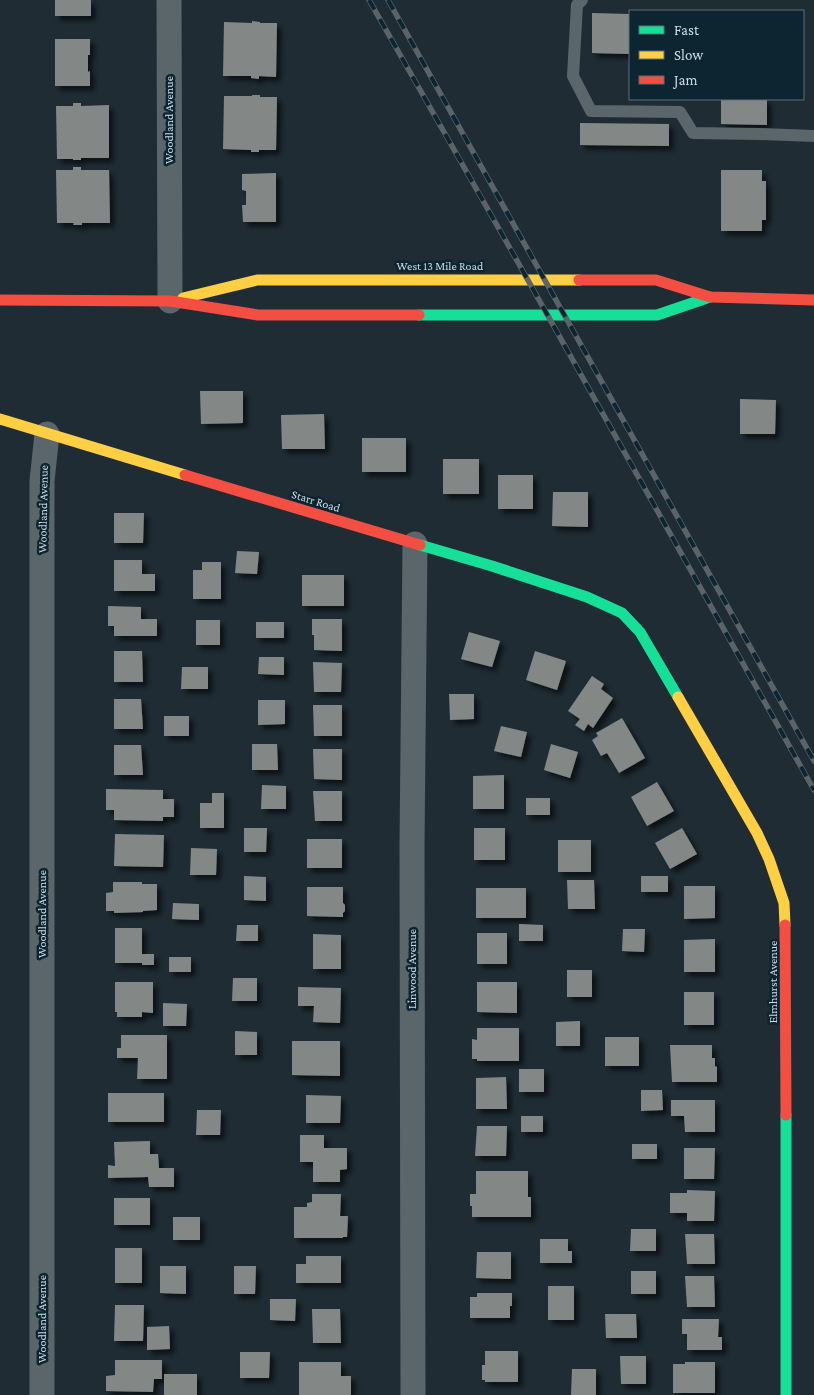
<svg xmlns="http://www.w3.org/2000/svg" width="814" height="1395" viewBox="0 0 814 1395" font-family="'Crimson Pro',serif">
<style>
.building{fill:#838886;filter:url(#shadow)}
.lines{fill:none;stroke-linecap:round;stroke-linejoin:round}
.lane{stroke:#5b666b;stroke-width:12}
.street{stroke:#5b666b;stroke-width:25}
.fast{stroke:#16e098;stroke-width:11}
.slow{stroke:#ffcf43;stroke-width:11}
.jam{stroke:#f24e42;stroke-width:11}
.rail-casing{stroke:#5a636a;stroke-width:5.5}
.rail{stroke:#0d2531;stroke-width:4;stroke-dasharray:11;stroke-linecap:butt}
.labels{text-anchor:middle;stroke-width:5;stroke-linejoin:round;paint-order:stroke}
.street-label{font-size:12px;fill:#cddbe3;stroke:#0d2531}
</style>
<defs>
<filter id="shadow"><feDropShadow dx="4.5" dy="4.5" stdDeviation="2.5" flood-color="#0009"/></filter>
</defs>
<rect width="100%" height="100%" fill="#1f2c34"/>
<path class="building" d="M55 0H91V16H55Z
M592 13 630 14V54L592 53Z
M252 21 260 22V23H277L276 77 259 76V79L251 78V76H223L224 22 252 23Z
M55 39H90V55H88V72L90 71V86H55Z
M252 95H260V97H277L276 150H259V152H251V150L223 149 224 96H252Z
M721 99H767V125L721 124Z
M73 103H81V106L109 105V158H81V160H73V159H57L56 106H73Z
M580 123 669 124V146L580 145Z
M73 167H81V170H109L110 223H82V225H73L74 223H57L56 170H73Z
M721 170H762V181H766V220H762V231H721Z
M276 173V222H243L242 205H246V191L242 190V174Z
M200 391H243V423L201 424Z
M740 399 776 400 775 434H740Z
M324 414 325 449H282L281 415Z
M362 438H406V472H362Z
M443 459H479V494H443Z
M498 475H533V509H498Z
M553 492H588V527L552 526Z
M114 513H144L143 543H114Z
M237 551 259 552 257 574 235 573Z
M114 560H142V574H155V591H114Z
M202 562H221V599H193V570H202Z
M302 575H344V606H302Z
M108 606 141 607V619H157V636H114V626H108Z
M312 619H342V651L314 650V635H312Z
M196 620H220V645H196Z
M256 622H284V638H256Z
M469 632 500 641 492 667 461 659Z
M114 651H142L143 682H114Z
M535 651 566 661 557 690 526 680Z
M259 657H284V675L258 674Z
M313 662 342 663 341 692H314Z
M182 667H208V689H181Z
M592 676 604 684 601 689 613 698 593 728 588 724 584 731 575 725 580 719 568 711Z
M449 694H474V719L450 720Z
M114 699H141L143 729H114Z
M258 700H285V724L258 725Z
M313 705H342V736H314Z
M164 716H189V736H164Z
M622 718 645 758 619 773 607 753 601 756 592 740 598 736 596 733Z
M501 726 527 732 521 757 494 751Z
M252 744H277L278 770H252Z
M551 744 578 752 570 778 544 770Z
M114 745H141L143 775H114Z
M313 749H342V780L314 779Z
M504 775V809H473V776Z
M657 782 674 811 647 826 631 797Z
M262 785 286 786V809H261Z
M106 789 163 790V799H174V817H163V821L114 820V810H106Z
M313 791H342V821H315Z
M212 793H224V828H200V803H212Z
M526 798H550V815H526Z
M244 828H267L266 852H244Z
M474 828H505V860H474Z
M682 828 697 854 670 869 655 843Z
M115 834 164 835 163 867 114 866Z
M307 839H342V868H307Z
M558 840H591V872H558Z
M191 848 217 849 216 875H190Z
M244 876 266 877V901L244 900Z
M641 876H668V892H641Z
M567 880H594L595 909H568Z
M113 882H142V884H157V910L143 911V912L114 913V911H106V893L113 892Z
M684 886H715V918L684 919Z
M307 887H343V903L345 905V911L343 913V917L307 916Z
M476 888H526V918H476Z
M173 903 199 904V920L172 919Z
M519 924 543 925V941H519Z
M237 925H258V941H236Z
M115 928H142V954H154V965H142V963H115Z
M623 929H645L644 952 622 951Z
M477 933H507V964H477Z
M313 934 341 935V969H313Z
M715 939V972H684V940Z
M169 957H191V972H169Z
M567 970H592V997H567Z
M233 978H257V1001H232Z
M115 982H153V1013L142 1012V1017H117V1012H115Z
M477 982H517V1013L477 1012Z
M298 987 341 988 340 1023 313 1022 314 1006H298Z
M684 992H714V1025H684Z
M163 1003 187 1004 186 1026H163Z
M580 1021V1046H556V1022Z
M477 1028H519V1061H477V1059H472V1039L477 1040Z
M235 1031 257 1032V1055H235Z
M121 1035H167V1079H137L138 1058H117V1048H121Z
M605 1037H639V1066H605Z
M292 1041H340V1076L292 1075Z
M670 1045H712V1058H715V1066L717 1067V1082H672Z
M519 1069H544V1092H519Z
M506 1077 507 1109H476V1078Z
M641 1090H662L663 1110 641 1111Z
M108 1093H164V1122H108Z
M306 1095 341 1096 340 1123H306Z
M671 1100H715V1132H685L684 1116H671Z
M197 1110H221L220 1135H196Z
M521 1116H543V1132H521Z
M477 1126H507L506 1156H475Z
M300 1135H324V1148H347V1169L340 1170V1182H313V1162H300Z
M150 1141V1154H158L159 1168H174V1187H149L148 1177 108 1178V1165L115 1166 114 1142Z
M632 1144H657V1159H632Z
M684 1148H715L714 1179H684Z
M476 1171H528V1197H531V1217H472V1206H470V1194H476Z
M687 1190 715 1191 714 1221H687V1213H670V1193H687Z
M312 1194H341L340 1216H348L347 1237H343V1238H294V1207H307V1203L312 1202Z
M114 1198H150V1225H114Z
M173 1217H200V1240H173Z
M631 1229H656V1251H630Z
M685 1234H714L715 1264H687Z
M540 1239H568V1251H572V1263H540Z
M115 1248H142V1283H115Z
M477 1252H511V1279L476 1278Z
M306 1256H341V1283H296V1264H306Z
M160 1266H186V1294L160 1293Z
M234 1266H256L255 1294H234Z
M631 1271H656V1294H631Z
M685 1276H714L715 1307H687Z
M548 1286H574V1320H548Z
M477 1293H512V1306H510V1318H470V1297H477Z
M270 1299H296L295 1321 270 1320Z
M115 1305H144L143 1341H114Z
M312 1309H340L341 1343H313Z
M605 1314H636L637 1338H606Z
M682 1319H719L718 1337H722V1350H687V1334H682Z
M169 1326 170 1349 147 1350V1327Z
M485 1351H518V1382H485V1380H482V1365H485Z
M240 1352H270L269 1378H240Z
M620 1356H646V1384H621Z
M115 1360H162V1379H154L153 1392 106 1391V1376L115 1375Z
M299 1362H341V1376H351V1395H299Z
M685 1362H715V1393H673V1364H685Z
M572 1369H596V1395H571Z
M164 1374H197V1395H164Z"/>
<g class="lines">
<path class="lane" d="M582 0 577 5 573 76 591 111 680 112 693 133 759 134 814 136"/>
<path class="street" d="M169 0 170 301
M42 1395V481L47 434
M413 1395 412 845 415 544"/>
<path class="fast" d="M419 315H657L710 297
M420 545 492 566 587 597 622 613 640 632 678 697
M786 1115V1395"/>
<path class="slow" d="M183 298 257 280H579
M0 419 185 475
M678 697 757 833 769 859 784 903 785 925"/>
<path class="jam" d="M579 280H656L710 297 814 300
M0 300 170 301 258 315H419
M185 475 420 545
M785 925 786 1115"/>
<defs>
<path id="rail" d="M369 0 511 250 814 790
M388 0 814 761"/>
</defs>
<use href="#rail" class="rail-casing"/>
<use href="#rail" class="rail"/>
</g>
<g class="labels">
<g class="street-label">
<text transform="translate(169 120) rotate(-90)" y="4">Woodland Avenue</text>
<text x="440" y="270">West 13 Mile Road</text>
<text transform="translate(316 501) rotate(17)" y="4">Starr Road</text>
<text transform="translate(43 509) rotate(-89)" y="4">Woodland Avenue</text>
<text transform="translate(42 914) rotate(-90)" y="4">Woodland Avenue</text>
<text transform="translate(412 969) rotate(-90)" y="4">Linwood Avenue</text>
<text transform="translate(773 982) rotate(-90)" y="4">Elmhurst Avenue</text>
<text transform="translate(42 1319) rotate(-90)" y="4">Woodland Avenue</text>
</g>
</g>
<rect x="629" y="10" width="175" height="90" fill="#0d2531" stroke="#5a6e78"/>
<rect x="639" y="26" width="25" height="8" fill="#16e098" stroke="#5a6e78"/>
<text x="674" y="35" font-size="15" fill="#cddbe3">Fast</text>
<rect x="639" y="51" width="25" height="8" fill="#ffcf43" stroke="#5a6e78"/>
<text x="674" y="60" font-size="15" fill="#cddbe3">Slow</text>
<rect x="639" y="76" width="25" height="8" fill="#f24e42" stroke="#5a6e78"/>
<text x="674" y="85" font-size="15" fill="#cddbe3">Jam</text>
</svg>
